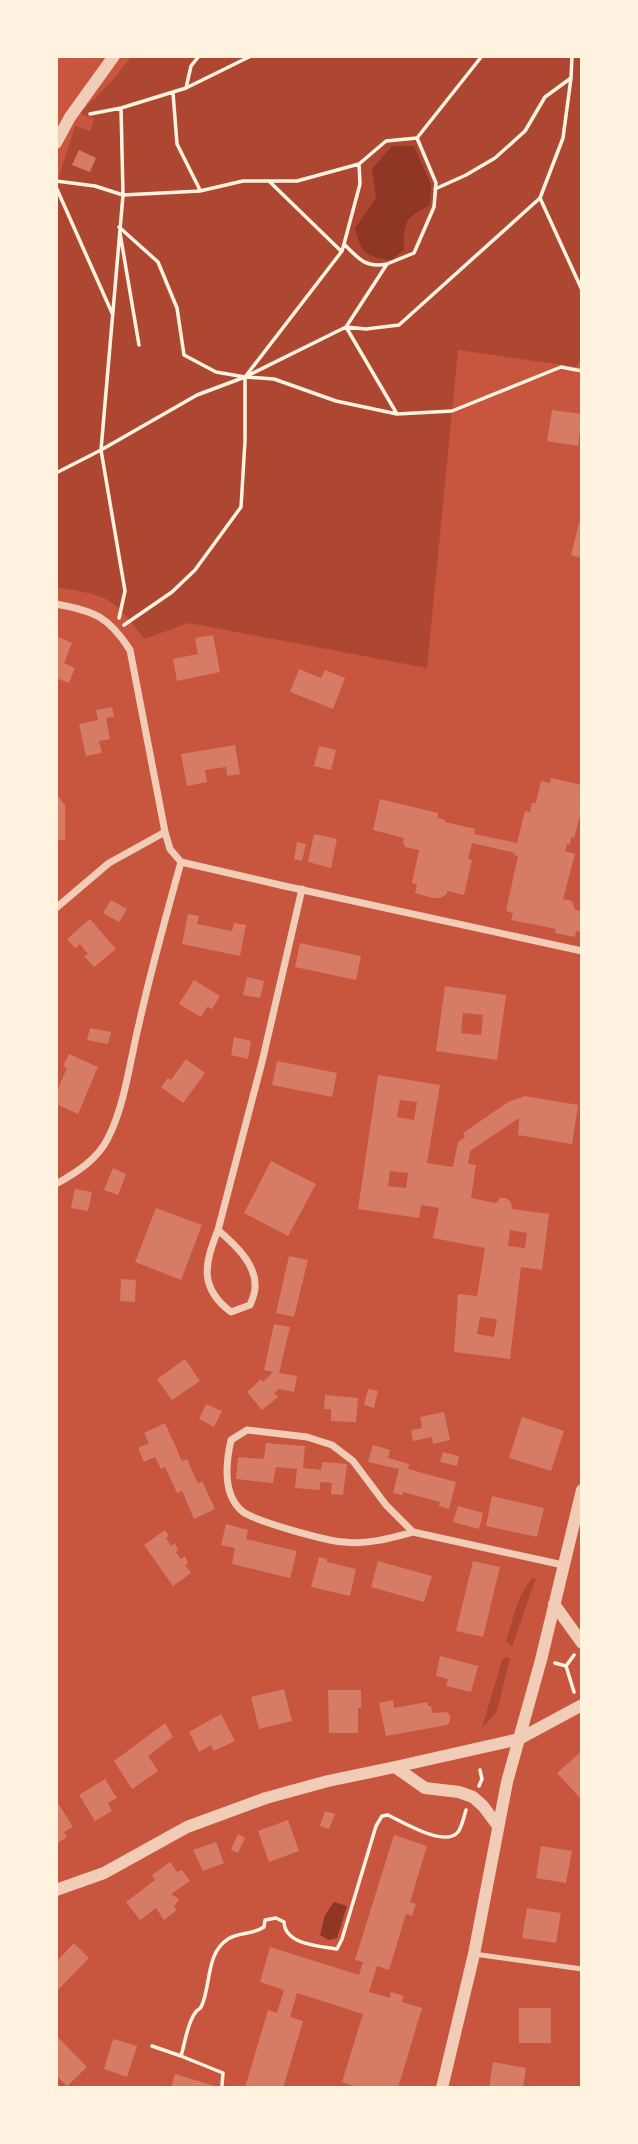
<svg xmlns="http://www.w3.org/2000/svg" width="638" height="2144" viewBox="0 0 638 2144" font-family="'PT Sans Narrow',sans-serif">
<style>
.green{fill:#ae4732;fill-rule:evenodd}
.water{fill:#8f3625}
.building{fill:#d67c66;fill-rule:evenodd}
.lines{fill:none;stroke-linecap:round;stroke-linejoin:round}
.path{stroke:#fff3e0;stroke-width:3.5}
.service{stroke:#f1ccb7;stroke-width:5}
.minor{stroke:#f1ccb7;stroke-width:7}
.tertiary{stroke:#f1ccb7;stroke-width:12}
</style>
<rect width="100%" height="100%" fill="#c8553d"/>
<path class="green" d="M132 56H582V362H579L576 367 458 350 427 668 189 623 144 639C113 596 108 596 56 587V186L75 126 90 131 94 119 80 113 111 82ZM414 146 431 184 414 214 404 228V250L355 228Z
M532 1578H536L512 1647 506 1641C513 1619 517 1596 532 1578Z
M505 1657 510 1658 498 1707 495 1714 482 1728 502 1660Z"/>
<path class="water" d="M392 146H414L431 184 430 205C406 218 403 222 404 250L391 260C366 257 360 253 355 228L376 198 372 169Z
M334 1902 347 1906 337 1938 329 1940 320 1935 325 1915Z"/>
<path class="building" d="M79 150 96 158 90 172 72 165Z
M552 410 582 414 578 446 547 441Z
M581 515H582V558L571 555Z
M213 635 220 672 177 681 173 659 198 654 195 638Z
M56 636 72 643 64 663 75 668 69 683 56 678Z
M299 669 321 678 325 670 345 678 333 709 290 692Z
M112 707 114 717 106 718 110 739 99 741 102 753 86 756 79 724 98 720 96 710Z
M235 745 240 774 227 776 226 767 205 770 207 782 187 786 181 754Z
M319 746 336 750 331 770 314 766Z
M551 778 582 785V816L580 815 574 838 571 837 570 845 567 844 565 851 575 854 563 899 572 901 575 910 582 911V932L576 931 575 937 555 933 556 929 511 920 513 913 506 911 518 856 514 855 515 853 472 843 468 859 472 860 464 895 447 891V894L440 898H433L415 893 417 884 412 883 419 850 405 847 403 842 404 838 373 830 380 799 438 813V818L445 820V822L475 829 474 834 517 843 525 811 530 812 532 803H536L541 781 550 783Z
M56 794 65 805V840H56Z
M314 834 337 839 331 868 308 862Z
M297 842 306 844 302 861 294 859Z
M111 900 127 909 119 922 103 913Z
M188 914 199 916 197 924 232 931 234 923 246 925 240 956 182 944Z
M90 919 116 949 94 967 84 956 88 954 80 944 75 948 67 939Z
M300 943 361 956 356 980 295 967Z
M247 977 264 981 260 998 243 995Z
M194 980 220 996 212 1009 207 1007 201 1017 179 1004Z
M445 986 506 995 497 1060 436 1051ZM463 1013 483 1015 481 1035 461 1033Z
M90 1028 111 1032 108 1044 87 1040Z
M234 1037 251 1041 248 1059 231 1055Z
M69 1054 98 1067 78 1114 56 1104V1093L67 1068 63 1066Z
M186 1059 205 1073 183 1103 161 1087 168 1078 171 1080Z
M277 1061 337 1073 332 1097 272 1085Z
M378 1075 440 1085 427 1163 453 1167 458 1142 465 1137 463 1133 508 1102 525 1096 578 1105 572 1144 518 1135 519 1118 470 1151 468 1164 476 1165 471 1198 496 1203 500 1198H506L511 1202 512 1209 549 1214 542 1270 521 1267 510 1359 454 1352 458 1294 477 1296 485 1248 433 1238 439 1208 421 1205 419 1218 358 1209ZM400 1100 417 1102 414 1120 397 1117ZM390 1171 408 1173 406 1188 388 1186ZM510 1230 527 1233 525 1248 508 1246ZM480 1317 497 1319 494 1337 477 1334Z
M271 1161 316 1184 288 1236 244 1213Z
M113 1168 126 1174 118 1195 104 1190Z
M75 1189 92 1192 88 1211 71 1208Z
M156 1208 202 1225 181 1280 135 1262Z
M289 1256 308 1260 294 1317 276 1313Z
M121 1279 136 1280 135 1302 120 1301Z
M274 1324 290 1327 279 1373 297 1376 294 1392 279 1389 274 1393 278 1397 262 1410 247 1392 261 1379 263 1382 273 1372 264 1370Z
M185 1359 200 1381 172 1400 157 1379Z
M368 1389 378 1391 374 1408 364 1405Z
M325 1395 358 1398 356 1422 331 1421V1409H324Z
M206 1404 222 1411 214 1427 199 1419Z
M444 1412 450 1440 433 1444 432 1437 413 1441 411 1430 422 1428 420 1417Z
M522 1417 564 1431 551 1471 509 1458Z
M165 1423 182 1461 187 1459 198 1484 202 1481 215 1509 194 1519 182 1491 177 1493 165 1467 161 1469 155 1457 144 1462 138 1448 149 1443 144 1433Z
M266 1443 305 1446 303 1468 321 1470 322 1462 347 1464 343 1495 331 1494 332 1483 320 1482V1490L295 1488 297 1469 276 1467 273 1483 236 1479 238 1457 264 1459Z
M373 1445 390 1450 388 1458 409 1464 408 1469 456 1482 449 1509 439 1506 440 1502 403 1492 402 1495 393 1493 399 1469 368 1462Z
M443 1452 459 1456 457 1466 440 1462Z
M492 1496 544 1508 537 1537 486 1526Z
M458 1506 483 1513 479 1529 453 1522Z
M226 1524 248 1530 246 1539 297 1551 290 1578 232 1564 235 1548 221 1545Z
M165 1530 169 1536 166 1538 171 1546 175 1543 178 1550 176 1552 181 1559 185 1556 188 1563 185 1565 191 1573 173 1586 144 1545Z
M319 1557 327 1559V1562L356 1569 350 1596 311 1587Z
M378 1561 432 1576 424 1602 371 1587Z
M473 1561 500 1567 483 1637 456 1631Z
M440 1656 478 1666 471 1692 446 1686 448 1679 436 1676Z
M284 1689 292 1721 259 1729 251 1697Z
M328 1690H361V1708H358V1733H329Z
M393 1700 394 1708 427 1702 428 1706H431L432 1713 447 1712 450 1716V1722L447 1725 386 1736 379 1703Z
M221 1714 235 1741 214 1751 211 1745 199 1752 189 1732Z
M165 1723 173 1737 148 1756 158 1771 132 1789 114 1761Z
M582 1751V1800L557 1773Z
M105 1779 117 1798 108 1803 112 1811 95 1821 79 1795Z
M56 1800 73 1827 64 1832 67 1837 56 1844Z
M325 1811 335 1814 329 1829 320 1826Z
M288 1820 299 1851 269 1862 258 1831Z
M238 1834 245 1838 238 1853 231 1850Z
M394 1835 427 1846 410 1902 416 1904 412 1916 406 1914 389 1970 377 1966 369 1992 390 1998 391 1992 404 1996 402 2002 422 2008 398 2088H359L342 2082 363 2014 297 1993 290 2017 303 2021 283 2088H245L268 2010 277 2013 284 1990 260 1982 270 1947 359 1975 363 1962 355 1960Z
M216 1842 224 1863 203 1871 193 1850Z
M541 1846 572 1851 566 1883 536 1878Z
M170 1862 177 1872 182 1870 190 1881 171 1894 179 1899 174 1907 177 1910 164 1920 156 1908 140 1920 126 1902 155 1880 152 1875Z
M527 1908 561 1913 556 1943 522 1938Z
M74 1943 89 1958 56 1992V1962Z
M519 2008H551V2043H519Z
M56 2035 87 2067 67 2086 56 2075Z
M113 2039 137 2046 127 2077 104 2069Z
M493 2062 526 2068 523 2088H489Z
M175 2074 218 2087V2088H171Z"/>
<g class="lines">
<path class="path" d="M186 88 191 66 199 56
M173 93 177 144 200 190
M90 114 121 108 186 88 251 56
M417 138 482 56
M359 164 360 184 344 244C359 259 365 268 387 264
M56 181 95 186 123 195 200 191 243 181H297L359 164 386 141 417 138 436 183 434 207 414 253 387 264 346 327 397 414
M270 182 341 251
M56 187 112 313
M435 189 466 175 495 158 525 131 545 97 571 78
M540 198 582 290
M119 227 158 262 177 308 184 355 216 372 245 377V441L241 507 195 570 172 592 124 625
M120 233 139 345
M344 244 342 251 245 377 346 327 366 329 399 325 540 198 563 138 571 78 572 56
M56 473 101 450 197 395 245 377 274 379 336 401 397 414 452 411 561 367 582 371
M119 618 125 591 101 450 123 195 121 108
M555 1663 566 1666 574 1655
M566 1666 574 1692
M479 1786 482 1779 480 1770
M152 2046 181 2056C185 2043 187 2024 195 2013 199 2007 199 2012 202 2005 211 1984 206 1953 228 1939 239 1932 252 1935 264 1927L265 1920 276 1918 284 1922C285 1945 320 1946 337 1949L342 1939 376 1826 382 1816 388 1815C403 1822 445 1848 458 1832 462 1827 464 1816 466 1810
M181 2056 223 2073 222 2085"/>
<path class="service" d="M474 1954 582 1969"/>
<path class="minor" d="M56 604C95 611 109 617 130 650L165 832 170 849 181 862 280 885 582 951
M56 908 109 863 165 832
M56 1184C76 1173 98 1159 108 1138 125 1105 130 1060 139 1024 151 969 166 916 181 862
M218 1230C234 1244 257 1264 255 1288 255 1293 252 1300 250 1305L231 1312C198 1287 205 1263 218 1230L262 1062 302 889
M247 1430 307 1437 332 1445 353 1461 386 1505 413 1532C391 1538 367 1545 344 1542 326 1541 254 1521 242 1511 222 1494 226 1462 231 1440Z
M413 1532 563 1565"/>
<path class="tertiary" d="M56 143 70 117 114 56
M554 1604 582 1643
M395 1767 425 1788 459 1792 473 1797 483 1806 498 1826
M56 1890 104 1873 187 1827 266 1798 328 1781 395 1767 519 1739 582 1705
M442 2088 474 1954 507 1782 541 1660 582 1490"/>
</g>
<rect width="638" height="2144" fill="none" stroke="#fff3e0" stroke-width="116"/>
</svg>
